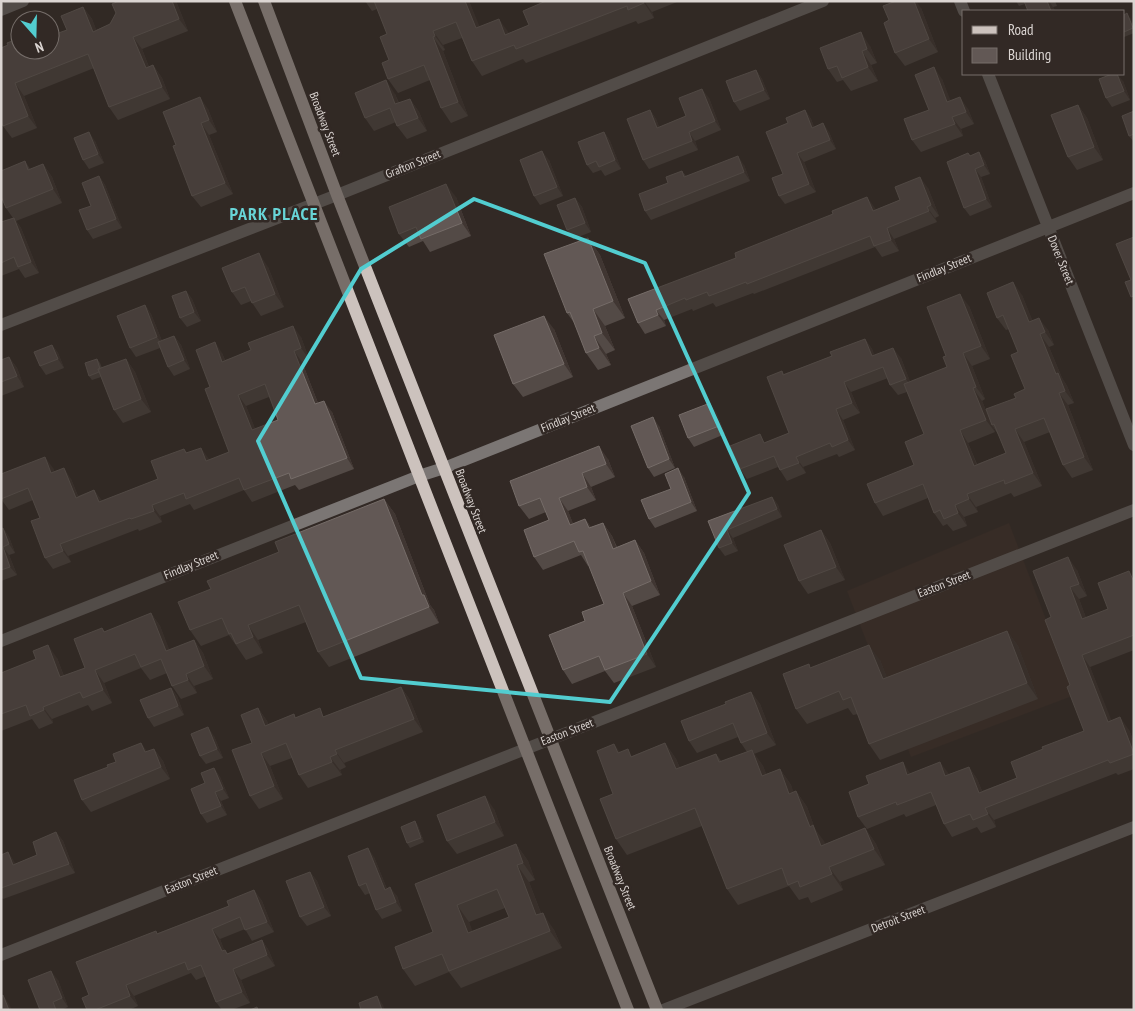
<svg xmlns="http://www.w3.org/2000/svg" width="1135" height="1011" viewBox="0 0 1135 1011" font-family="'PT Sans Narrow',sans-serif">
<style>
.built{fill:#3e2f28}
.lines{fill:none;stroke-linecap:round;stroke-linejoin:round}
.minor{stroke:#7b7674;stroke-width:12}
.major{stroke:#ccc2bd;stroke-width:12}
.wall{fill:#534a46;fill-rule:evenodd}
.shaded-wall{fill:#403632}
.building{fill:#625855;stroke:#756c68;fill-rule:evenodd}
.marked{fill:none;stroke:#52cdd0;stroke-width:4;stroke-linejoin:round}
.labels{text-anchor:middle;stroke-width:5;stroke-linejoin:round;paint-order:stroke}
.street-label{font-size:12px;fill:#dbd5d2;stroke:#322925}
.district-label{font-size:18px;font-weight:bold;letter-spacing:1px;fill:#68d5d7;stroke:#322925}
</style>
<rect width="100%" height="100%" fill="#322925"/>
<path class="built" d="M1009 523 1075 695 911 757 847 591Z"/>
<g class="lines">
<path class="minor" d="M960 1 964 11
M1 10 23 1
M988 74 1134 445
M1 325 337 195 823 1
M1 641 419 476 444 468 1134 193
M1 955 1134 510
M663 1010 1134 827"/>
<path class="major" d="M235 1C296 161 359 319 420 478 489 655 558 833 628 1010
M264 1 337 195 444 468 657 1010"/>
</g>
<path class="wall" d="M119 1H176L188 31 142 49 149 67 153 65 162 78 170 99 118 120 109 107 94 68 24 96 37 128 12 138 3 126 20 50 67 30 83 7 92 19 96 30 110 24 116 13Z
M365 1H469L479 27 509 33 529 25 546 1 677 2 652 12 654 18 638 24 636 21 526 63 523 59 482 76 472 61 462 38 443 45 445 50 443 51 468 116 451 123 441 108 430 80 398 93 388 79 389 60 387 34 377 9 372 11Z
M1016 1H1055L1057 6 1053 7 1055 11H1028L1025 4 1019 6Z
M921 8 938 52 905 66 895 53 889 20Z
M1124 15 1130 18 1134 26V33L1124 37Z
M870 46 877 63 871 65 878 81 851 91 843 80 837 82 828 69Z
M756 70 762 79 770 99 740 111 734 102Z
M942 79 950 101 968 109 974 124 961 129 963 136 921 152 912 140 929 110Z
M1123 81 1130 100 1112 107 1106 98Z
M395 94 399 103 410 99 419 112 427 131 407 139 397 126 396 122 374 131 365 118Z
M709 98 721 130 695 141 698 150 649 169 643 160 650 110 656 119 659 127 686 116Z
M1078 105 1087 118 1103 160 1077 170 1068 157Z
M208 109 217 132 209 135 233 194 201 207 192 196 176 145Z
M805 110 811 119 814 127 829 132 836 149 804 162 816 192 785 204 779 196 783 174 788 123Z
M1134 111V142L1129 136Z
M604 132 610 141 621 169 605 176 601 170 593 173 587 165Z
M95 141 104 163 89 169 83 160Z
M979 152 985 161 990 174 981 177 992 207 970 216 964 208 970 156Z
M549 160 563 196 540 205 534 196Z
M25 161 30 169 43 164 52 177 62 203 16 221 21 228 39 273 25 278 19 269 1 276V222L13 218 6 208Z
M744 165 750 181 651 220 645 211 668 183 682 171 686 176Z
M99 176 105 185 122 228 93 239 87 230 91 206Z
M928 188 939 216 935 218 937 222 894 239 899 251 882 257 875 247 754 294 753 293 716 307 713 303 693 311 692 309 664 320 666 326 645 334 638 323 628 299 875 208V210Z
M456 197 471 236 430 252 423 241 409 247 399 234Z
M575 198 582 207 591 232 573 239 567 230Z
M588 238 600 255 625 318 605 326 615 350 606 354 611 365 598 370 586 353 575 324 567 313Z
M268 267 284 307 261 316 251 301 241 305 232 292Z
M186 291 192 299 201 321 187 327 180 318Z
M1022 295 1032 320 1048 330 1054 345 1049 347 1062 378 1067 386 1074 403 1068 405 1093 470 1072 478 1063 465 1050 432 1024 442 1042 486 1014 497 1011 493 976 507 978 512 964 517 967 526 953 531 947 524 943 526 934 513 928 498 883 516 875 503 914 465 924 434 907 392 898 395 890 385 888 378 851 392 860 413 843 420 855 450 839 457 837 454 803 467 806 473 787 481 780 470 778 467 747 479 740 469 766 442 789 433 782 371 784 374 832 356 865 339 872 349 874 355 901 358 910 382 947 367 946 356 969 306 990 359 972 366 985 399 982 401 995 432 968 443 977 464 1006 453 999 436 992 425 1016 398 1025 389 1018 352 1009 329 1006 330 997 318Z
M145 305 151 314 162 341 174 336 181 345 190 369 174 376 168 367 160 348 136 357 130 348Z
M554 329 573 377 523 397 513 384Z
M301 337 309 359 302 362 318 403 332 412 354 469 299 490 295 485 252 502 244 490 194 510 190 504 160 516 162 522 139 531 138 529 68 556 71 562 53 569 45 558 40 518 33 500 9 510 1 499 53 468 54 472 71 479 78 496 94 490 102 501 158 479 184 449 187 453 209 460 229 452 210 387 222 353 225 360ZM269 397 278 420 255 429 246 406Z
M52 345 58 353 64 368 46 375 40 366Z
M9 357 17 368 24 387 1 396V360Z
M97 359 100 363 102 368 126 359 135 372 151 412 123 423 114 410 101 377 92 380 89 376Z
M716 412 725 434 694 447 688 438Z
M659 426 675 468 654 477 648 468Z
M608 459 615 477 591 487 596 500 568 511 573 524 585 519 591 527 603 523 612 536 617 547 635 540 644 553 660 595 632 606 656 667 614 683 605 671 572 684 563 670 585 621 604 604 589 565 588 566 581 555 543 570 534 557 549 520 546 512 529 519 519 506Z
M684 477 697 511 655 528 649 519 671 489Z
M772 497 778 505 782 517 733 538 738 551 725 556 719 548 708 521Z
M384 499 395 514 430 605 434 610 439 623 329 667 318 652 306 622 258 640 263 653 246 660 229 635 201 646 190 630 211 589 279 552Z
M3 528 9 537 15 553 9 555 17 575 1 581V529Z
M821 530 830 543 845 580 808 594 799 581Z
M1077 570 1087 596 1079 599 1086 618 1108 609 1134 577V650L1090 667 1111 721 1129 730 1134 742V769L1118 775 1116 773 994 820 996 827 981 833 977 827 952 837 944 824 936 805 906 817 904 814 867 829 858 817 910 774H949L969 767 977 779 982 791 1017 778 1043 749 1084 731 1051 617Z
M151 613 160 626 169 650 194 640 203 653 213 679 194 686 197 693 181 699 172 686 167 673 150 680 141 668 104 683 112 703 92 711 88 705 52 719 53 723 39 729 32 719 1 731V673L57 658 64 676 85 668 102 628 105 632Z
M1007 631 1018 646 1038 699 880 760 869 744 858 714 853 715 848 708 807 724 796 709 811 667 880 660 887 678Z
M401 687 410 700 423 732 344 763 346 767 340 770 342 775 308 788 299 775 292 758 270 766 283 799 259 809 250 796 252 743 258 708 267 721 268 724 294 714 296 718 325 716Z
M171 688 177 696 184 715 154 727 148 718Z
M751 692 760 704 776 745 754 754 763 766 766 774 780 769 791 785 793 792 796 791 807 807 815 829 825 844 865 828 876 844 885 865 840 882 843 890 811 903 808 897 799 900 789 886 738 905 727 889 702 826 627 855 616 839 613 794 620 752 632 756 665 743 676 759 680 768 716 754 722 762 747 752 741 743 738 737 697 753 689 741 726 704Z
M214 736 223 758 206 764 200 756Z
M141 743 147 752 154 749 163 761 170 779 91 812 82 800 108 767 116 762Z
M214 768 220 777 229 798 221 801 227 815 207 823 201 814 205 783Z
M494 809 504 836 457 854 447 841Z
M415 821 418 826 424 842 410 848 407 843Z
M56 832 63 841 75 873 3 899 1 897V855L8 852 15 864 37 855Z
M516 844 528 861 535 880 529 882 541 913 554 930 562 948 461 988 449 972 415 986 403 969 433 932 415 884ZM505 908 509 917 472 932 469 922Z
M374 857 387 889 397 896 402 911 382 919 376 910 370 893 365 895 359 886Z
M310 872 317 881 331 916 307 926 300 917Z
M254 890 262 901 274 932 252 941 245 929 220 939 224 950H225L228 954 262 940 269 951 275 966 241 980 250 1003 231 1010H222L216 1002 206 976 196 980 191 973 134 996 138 1006 129 1010H87L89 995 158 933 229 906Z
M58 980 68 1007 61 1010H40Z"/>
<path class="shaded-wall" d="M172 1H176L188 31 179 19Z
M465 1H469L486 42 476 28Z
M643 1H644L652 12 654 18Z
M914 1H916L921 8 938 52 929 39Z
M1047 1H1049L1053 7 1055 11H1051Z
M83 7 92 19 102 44 93 32Z
M1127 13 1130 18 1134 26V29Z
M499 19 509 33 505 35Z
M433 31 443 45 445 50 435 36Z
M861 32 870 46 877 63 867 49Z
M133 37 142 49 154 81 146 68Z
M433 37 443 51 468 116 458 102Z
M862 51 871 65 878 81 868 67Z
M153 65 162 78 170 99 162 87Z
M934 67 942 79 956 114 947 102Z
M756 70 762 79 770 99 764 90Z
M1117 74 1123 81 1130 100 1124 91Z
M386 80 395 94 404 118 395 104Z
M15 83 24 96 37 128 28 116Z
M702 89 709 98 721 130 715 121Z
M200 97 208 109 217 132 209 120Z
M960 97 968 109 974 124 966 112Z
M410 99 419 112 427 131 418 118Z
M1078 105 1087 118 1103 160 1094 147Z
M650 110 656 119 663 137 657 128Z
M805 110 811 119 818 137 812 128Z
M952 117 961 129 963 136 955 124Z
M201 123 209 135 233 194 225 183Z
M823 123 829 132 836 149 830 140Z
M89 132 95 141 104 163 98 154Z
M604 132 610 141 621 169 615 160Z
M689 132 695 141 698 150 692 141Z
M542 151 549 160 563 196 557 187Z
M979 152 985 161 990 174 984 165Z
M797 153 804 162 816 192 809 184Z
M738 156 744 165 750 181 744 172Z
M43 164 52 177 62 203 53 189Z
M975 169 981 177 992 207 986 199Z
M99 176 105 185 122 228 116 219Z
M920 177 928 188 939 216 931 205Z
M446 184 456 197 471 236 462 223Z
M867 197 875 208 880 222 873 211Z
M575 198 582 207 591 232 585 223Z
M927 207 935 218 937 222 929 211Z
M14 218 21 228 39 273 31 262Z
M887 228 894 239 899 251 891 240Z
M588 238 600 255 625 318 613 301Z
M259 253 268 267 284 307 275 294Z
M1013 282 1022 295 1038 334 1029 322Z
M186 291 192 299 201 321 194 312Z
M960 294 969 306 990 359 981 346Z
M145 305 151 314 164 346 157 337Z
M593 309 605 326 615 350 602 333Z
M656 310 664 320 666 326 658 315Z
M544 316 554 329 573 377 564 364Z
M1039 318 1048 330 1054 345 1045 332Z
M293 326 301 337 309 359 301 348Z
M1040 334 1049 347 1062 378 1067 386 1074 403 1065 391 1056 374Z
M174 336 181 345 190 369 184 360Z
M594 336 606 354 611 365 599 348Z
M865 339 872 349 879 367 872 356Z
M215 342 222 353 230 373 222 362Z
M52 345 58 353 64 368 58 359Z
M893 348 901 358 913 389 906 379Z
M294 351 302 362 323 416 315 404Z
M963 353 972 366 985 399 976 387Z
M9 357 17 368 24 387 17 376Z
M126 359 135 372 151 412 141 399Z
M844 382 851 392 860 413 852 403Z
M973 388 982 401 995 432 986 420Z
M1059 393 1068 405 1093 470 1084 457Z
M238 395 246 406 260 441 252 430Z
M324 401 332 412 354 469 347 458Z
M710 403 716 412 725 434 719 426Z
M836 409 843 420 855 450 848 440Z
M653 417 659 426 675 468 669 459Z
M1015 429 1024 442 1042 486 1033 473Z
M960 430 968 443 982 478 974 466Z
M599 446 608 459 615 477 606 464Z
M201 448 209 459 214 472 206 461Z
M45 457 53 468 59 484 51 473Z
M796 457 803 467 806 473 799 463Z
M64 468 71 479 83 509 76 498Z
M678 468 684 477 697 511 691 502Z
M582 473 591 487 596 500 587 487Z
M94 490 102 501 99 502Z
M967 494 976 507 978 512 969 499Z
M772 497 778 505 782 517 777 509Z
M559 498 568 511 579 538 570 525Z
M384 499 395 514 430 605 434 610 439 623 429 607 422 595Z
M152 505 160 516 162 522 154 511Z
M955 505 964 517 967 526 958 513Z
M585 519 595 532 589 528Z
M603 523 612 536 622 562 613 549Z
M3 528 9 537 15 553 9 544Z
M727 530 733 538 738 551 732 543Z
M821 530 830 543 845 580 836 567Z
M635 540 644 553 660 595 651 581Z
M60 544 68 556 71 562 63 551Z
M3 547 9 555 17 575 10 567Z
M1068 557 1077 570 1087 596 1079 584Z
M1070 587 1079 599 1091 631 1082 619Z
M623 593 632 606 656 667 647 654Z
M151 613 160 626 175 664 166 651Z
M248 625 258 640 263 653 253 637Z
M1007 631 1018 646 1038 699 1027 683Z
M194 640 203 653 213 679 204 666Z
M48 645 57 658 69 690 60 677Z
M869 645 880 660 894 695 883 679Z
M1082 655 1090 667 1117 734 1108 722Z
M95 670 104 683 112 703 103 690Z
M186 674 194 686 197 693 188 680Z
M401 687 410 700 423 732 414 719Z
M171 688 177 696 184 715 178 706Z
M751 692 760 704 776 745 767 733Z
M43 707 52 719 53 723 44 710Z
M258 708 267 721 274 739 265 726Z
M1120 717 1129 730 1134 742V752Z
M208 727 214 736 223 758 217 749Z
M141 743 150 755 145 752Z
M665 743 676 759 687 785 676 769Z
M614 744 626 760 618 753Z
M154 749 163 761 170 779 161 767Z
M335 750 344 763 346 767 337 754Z
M752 750 763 766 773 792 762 776Z
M261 753 270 766 283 799 274 786Z
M330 757 340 770 342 775 332 762Z
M903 762 911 775H907Z
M940 762 949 774 945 776Z
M969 767 977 779 988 805 979 793Z
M214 768 220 777 229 798 223 789Z
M780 769 791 785 800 810 789 794Z
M796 791 807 807 815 829 824 841 832 861 821 846 810 827Z
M215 792 221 801 227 815 221 806Z
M485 796 494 809 504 836 495 822Z
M985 808 994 820 996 827 988 814Z
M415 821 418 826 424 842 421 838Z
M865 828 876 844 885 865 874 849Z
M56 832 63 841 75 873 69 864Z
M516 844 528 861 535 880 523 863Z
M368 848 374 857 391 899 385 890Z
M8 852 14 861 19 873 13 865Z
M517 865 529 882 548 932 536 915Z
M829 867 840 882 843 890 832 874Z
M310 872 317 881 331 916 324 907Z
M390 887 397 896 402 911 396 902Z
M254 890 262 901 274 932 267 922Z
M457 905 469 922 480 950 468 933Z
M543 913 554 930 562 948 550 931Z
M212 929 220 939 229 962 222 951Z
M262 940 269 951 275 966 267 955Z
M233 969 241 980 250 1003 242 992Z
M51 971 58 980 68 1007 62 998Z
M126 985 134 996 138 1006 130 996Z
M3 995 9 1004 12 1010H9Z
M377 996 383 1005 385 1010H382Z"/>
<path class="building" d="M119 1H172L179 19 133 37 146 68 153 65 162 87 109 107 88 54 15 83 28 116 3 126 1 122V48L8 45 7 43 20 38V50H50V36L67 30 61 16 83 7 93 32 110 24 116 13 112 4Z
M374 1H465L476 28 499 19 505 35 529 25 523 11 546 1H643L644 3 628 10 627 6 516 49 514 45 472 61 456 22 433 31 435 36 433 37 458 102 441 108 424 65 388 79 382 63 389 60 380 37 387 34Z
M896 1H914L929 39 895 53 884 23 889 20 883 6Z
M1024 1H1047L1051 11H1028Z
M1127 13 1133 28 1124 32V15Z
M861 32 867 49 862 51 868 67 842 78 837 66 828 69 820 48Z
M934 67 947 102 960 97 966 112 952 117 955 124 912 140 904 119 929 110 915 75Z
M756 70 764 90 734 102 726 81Z
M1112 74H1117L1124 91 1106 98 1099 79Z
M386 80 395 104 410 99 418 118 397 126 390 108 365 118 355 93Z
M702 89 715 121 689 132 692 141 643 160 627 119 650 110 657 128 686 116 679 98Z
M200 97 209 120 201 123 225 183 192 196 173 146 176 145 163 112Z
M1078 105 1094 147 1068 157 1051 115Z
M805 110 812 128 823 123 830 140 797 153 809 184 779 196 772 178 783 174 766 132 788 123 786 118Z
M1134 111V134L1129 136 1122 116Z
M89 132 98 154 83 160 74 138Z
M604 132 615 160 599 167 596 161 587 165 578 142Z
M542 151 557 187 534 196 520 160Z
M979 152 984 165 975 169 986 199 964 208 947 162 968 153 970 156Z
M738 156 744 172 645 211 639 194 668 183 666 177 682 171 684 177Z
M25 161 28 170 43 164 53 189 6 208 1 196V171Z
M99 176 116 219 87 230 79 210 91 206 82 183Z
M920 177 931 205 927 207 929 211 887 228 891 240 874 246 870 236 747 284 746 282 709 296 707 292 686 300 685 298 656 310 658 315 638 323 628 299 736 258 735 253 833 214 832 211 867 197 873 211 900 200 895 187Z
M446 184 462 223 421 239 416 227 399 234 389 207Z
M575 198 585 223 567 230 557 205Z
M14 218 31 262 18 267 14 257 1 263V222Z
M1134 237V296L1131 297 1125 282 1131 280 1116 244Z
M588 238 613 301 593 309 602 333 594 336 599 348 586 353 570 312 567 313 544 254Z
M259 253 275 294 252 303 245 287 232 292 222 268Z
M1013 282 1029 322 1039 318 1045 332 1040 334 1056 374 1058 373 1065 391 1059 393 1084 457 1063 465 1044 418 1015 429 1033 473 1005 484 1004 480 967 494 969 499 955 505 958 513 944 519 940 510 934 513 923 484 875 503 867 484 914 465 905 442 924 434 904 384 947 367 943 357 946 356 927 307 960 294 981 346 963 353 976 387 973 388 986 420 960 430 974 466 1006 453 994 424 992 425 986 409 1016 398 1014 394 1025 389 1011 355 1018 352 1003 315 997 318 987 293Z
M186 291 194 312 180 318 172 296Z
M145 305 157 337 130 348 117 316Z
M544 316 564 364 513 384 494 335Z
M293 326 301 348 294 351 315 404 324 401 347 458 291 479 289 473 244 490 239 478 186 499 184 493 152 505 154 511 131 519 130 518 60 544 63 551 45 558 31 521 40 518 28 488 1 499V474L45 457 51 473 64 468 76 498 94 490 99 502 158 479 151 461 184 449 186 453 201 448 206 461 229 452 205 389 210 387 196 350 215 342 222 362 251 350 248 343ZM265 384 278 420 252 430 238 395Z
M174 336 184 360 168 367 158 342Z
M865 339 872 356 893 348 906 379 890 385 883 367 844 382 852 403 836 409 848 440 832 447 830 443 796 457 799 463 780 470 774 456 740 469 730 446 760 434 764 443 789 433 767 377 782 371 783 375 832 356 830 352Z
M52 345 58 359 40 366 34 352Z
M9 357 17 376 1 382V360Z
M97 359 100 369H98L99 372 89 376 85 363Z
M126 359 141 399 114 410 98 369Z
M710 403 719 426 688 438 679 415Z
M653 417 669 459 648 468 631 426Z
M599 446 606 464 582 473 587 487 559 498 570 525 585 519 589 528 603 523 613 549 635 540 651 581 623 593 647 654 605 670 599 656 563 670 549 635 585 621 582 612 604 604 583 551 579 552 574 541 534 557 524 530 549 520 540 498 519 506 510 481Z
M678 468 691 502 649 519 641 500 671 489 665 474Z
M772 497 777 509 727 530 732 543 719 548 708 521Z
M384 499 422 595H424L429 607 318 652 299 605 248 625 253 637 236 644 231 633 229 634 222 618 190 630 178 602 211 589 207 581 279 552 275 542Z
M3 528 9 544 3 547 10 567 1 570V529Z
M821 530 836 567 799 581 784 545Z
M1068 557 1079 584 1070 587 1082 619 1108 609 1098 583 1129 571 1134 582V635L1082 655 1108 722 1120 717 1134 754 1110 763 1108 760 985 808 988 814 973 820 970 814 944 824 931 792 897 805 896 802 858 817 849 792 869 784 866 776 903 762 907 775 940 762 945 776 969 767 979 793 1017 778 1011 762 1043 749 1042 747 1084 731 1067 687 1070 685 1045 620 1051 617 1033 571Z
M151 613 166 651 194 640 204 666 186 674 188 680 172 686 161 659 141 667 135 654 95 670 103 690 83 698 80 692 43 707 44 710 30 716 26 705 1 714V673L36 659 33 651 48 645 60 677 85 668 74 639 102 628 104 632Z
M1007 631 1027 683 869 744 851 697 843 700 839 691 796 709 783 674 809 664 810 668 869 645 883 679Z
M401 687 414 719 335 750 337 754 330 757 332 762 299 775 286 743 261 753 274 786 250 796 232 750 252 743 241 715 258 708 265 726 294 714 295 718 320 708 323 717Z
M171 688 178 706 148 718 140 700Z
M751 692 767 733 741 743 733 723 689 741 681 721 726 704 725 702Z
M208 727 217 749 200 756 191 734Z
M141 743 145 752 154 749 161 767 82 800 74 780 108 767 107 765 116 762 113 754Z
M665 743 676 769 716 754 719 762 752 750 762 776 780 769 789 794 796 791 810 827 813 825 821 846 865 828 874 849 829 867 832 874 800 887 798 881 788 885 782 868 727 889 695 808 616 839 600 799 613 794 597 751 614 744 618 753 628 749 631 757Z
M214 768 223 789 215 792 221 806 201 814 191 789 205 783 201 773Z
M485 796 495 822 447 841 437 815Z
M415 821 421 838 407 843 401 827Z
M56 832 69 864 1 888V855L8 852 13 865 37 855 33 842Z
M516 844 523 863 517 865 536 915 543 913 550 931 449 971 442 954 403 969 395 947 433 932 415 884ZM497 889 509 917 468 933 457 905Z
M368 848 385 890 390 887 396 902 376 910 366 883 359 886 348 856Z
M310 872 324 907 300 917 286 881Z
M254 890 267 922 245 930 240 917 212 929 222 951 225 950 227 954 262 940 267 955 233 969 242 992 216 1002 201 965 188 970 185 962 126 985 130 996 95 1010H87L82 998 89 995 76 962 156 931 157 934 229 906 227 901Z
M51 971 62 998 53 1002 56 1010H40L28 980Z
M3 995 9 1010H1V996Z
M377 996 382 1010H361L359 1003Z
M257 1007 258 1010H250Z"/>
<path d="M0 0H1135V1011H0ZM474 199 645 263 749 493 610 702 361 678 258 441 361 269Z" fill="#322925" fill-opacity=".55" fill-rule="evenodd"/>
<path class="marked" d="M474 199 645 263 749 493 610 702 361 678 258 441 361 269Z"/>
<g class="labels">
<g class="street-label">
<text transform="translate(325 124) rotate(69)" y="4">Broadway Street</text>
<text transform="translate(413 164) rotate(-22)" y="4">Grafton Street</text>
<text transform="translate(1061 260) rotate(68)" y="4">Dover Street</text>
<text transform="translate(944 268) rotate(-22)" y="4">Findlay Street</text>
<text transform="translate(568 418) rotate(-22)" y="4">Findlay Street</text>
<text transform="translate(471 501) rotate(69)" y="4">Broadway Street</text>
<text transform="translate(191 565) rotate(-22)" y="4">Findlay Street</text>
<text transform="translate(944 584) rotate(-21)" y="4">Easton Street</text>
<text transform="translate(567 732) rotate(-21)" y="4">Easton Street</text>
<text transform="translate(620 878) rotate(68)" y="4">Broadway Street</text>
<text transform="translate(191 880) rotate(-22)" y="4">Easton Street</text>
<text transform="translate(898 919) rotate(-21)" y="4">Detroit Street</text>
</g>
<g class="district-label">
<text x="274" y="220">PARK PLACE</text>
</g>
</g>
<rect width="1135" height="1011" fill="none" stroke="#dbd5d2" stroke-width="5"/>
<rect x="962" y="10" width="162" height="65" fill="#322925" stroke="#766e6a"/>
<rect x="972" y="26" width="25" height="8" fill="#ccc2bd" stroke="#766e6a"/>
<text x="1008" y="35" font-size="15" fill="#dbd5d2">Road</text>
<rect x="972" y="48" width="25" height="15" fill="#625855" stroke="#766e6a"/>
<text x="1008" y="60" font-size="15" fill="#dbd5d2">Building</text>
<g transform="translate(35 35) rotate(160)"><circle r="24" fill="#322925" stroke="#766e6a"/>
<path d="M0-4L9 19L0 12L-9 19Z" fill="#52cdd0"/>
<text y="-8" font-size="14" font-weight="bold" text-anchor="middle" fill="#dbd5d2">N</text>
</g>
</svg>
